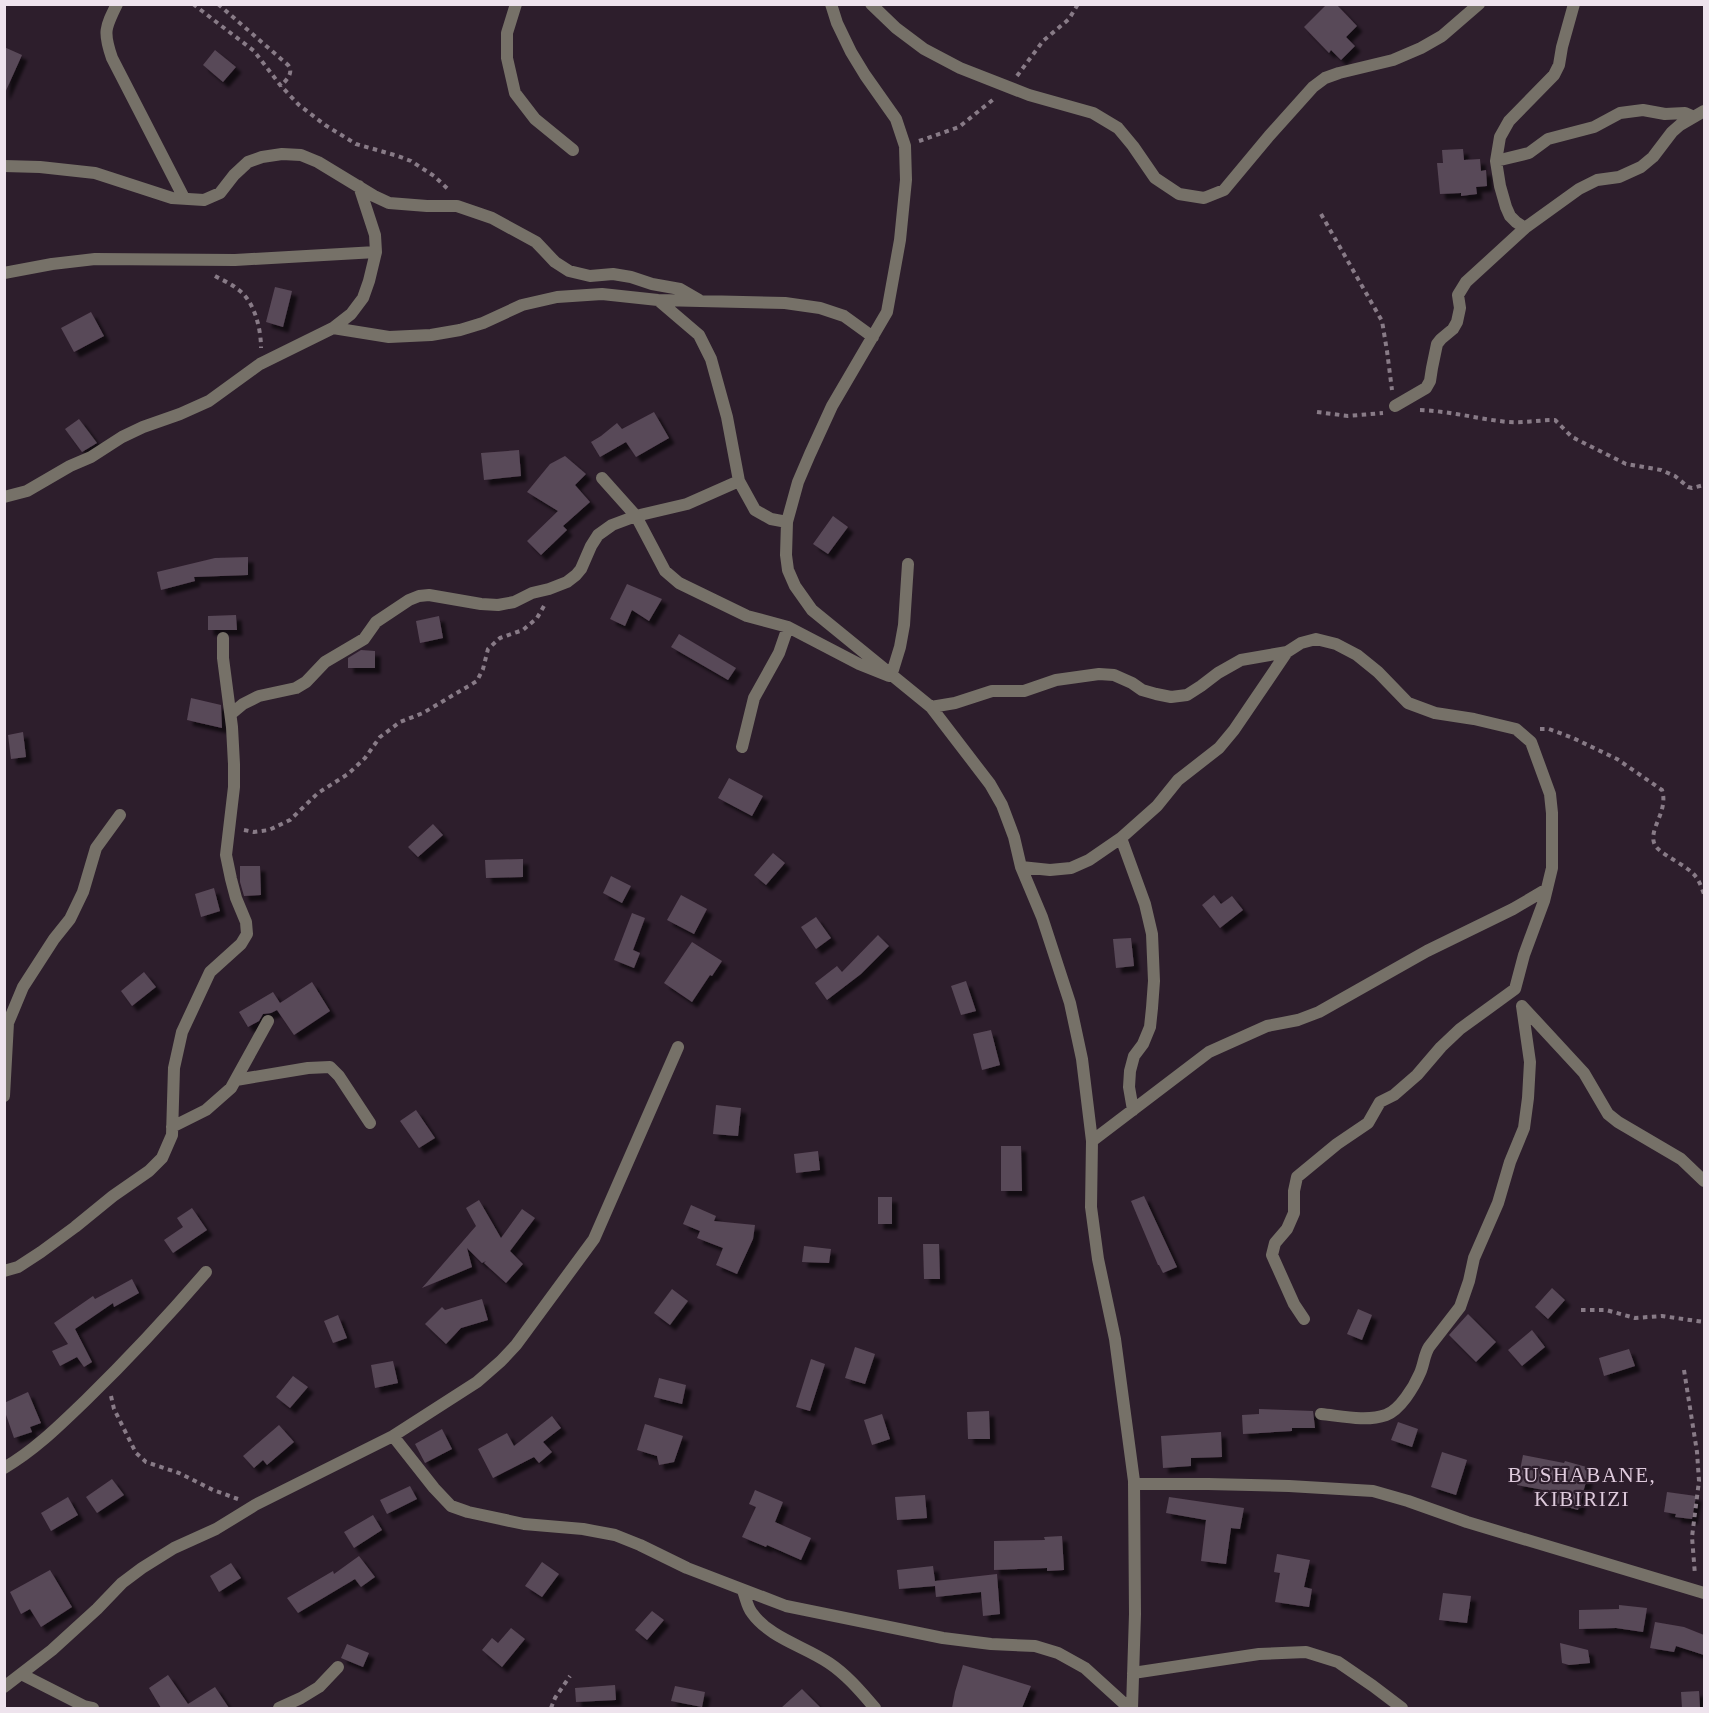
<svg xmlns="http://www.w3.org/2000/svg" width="1709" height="1713" viewBox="0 0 1709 1713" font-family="Georgia,serif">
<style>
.building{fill:#594858;filter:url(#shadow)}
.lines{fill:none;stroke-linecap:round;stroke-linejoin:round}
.path{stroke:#887b87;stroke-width:4;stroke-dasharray:4.5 4.5;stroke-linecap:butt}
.minor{stroke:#767168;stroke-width:12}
.labels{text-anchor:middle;stroke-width:4.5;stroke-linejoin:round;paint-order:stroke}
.neighbourhood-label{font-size:21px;letter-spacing:1.5px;fill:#decadc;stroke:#2d1e2c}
</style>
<defs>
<filter id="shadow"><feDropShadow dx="5.5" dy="5.5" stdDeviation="1.5" flood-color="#0009"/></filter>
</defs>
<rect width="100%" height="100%" fill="#2d1e2c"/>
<path class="building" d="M1327 4H1336L1357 26 1346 37 1355 46 1341 60 1331 50 1329 53 1304 27Z
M4 47 22 55 4 95Z
M215 50 236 67 223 82 203 65Z
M1463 149 1464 160 1480 159 1481 171 1486 170 1487 186 1476 187 1477 194 1461 196V193L1440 194 1437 163H1443L1442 150Z
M275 287 292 291 283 327 266 322Z
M91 312 104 336 74 352 61 328Z
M654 412 669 438 636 457 626 442 600 457 591 442 601 436 617 423 622 429Z
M79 419 97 443 82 452 65 429Z
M519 450 521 476 484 480 481 453Z
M565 456 586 474 575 485 590 502 563 526 567 530 541 555 527 541 558 511 527 492 550 464Z
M833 516 848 527 828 554 813 544Z
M248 557V575L194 577 195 581 161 590 157 572 215 558Z
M627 584 662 599 649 621 632 610 625 626 610 619Z
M236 615 237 630H208V616Z
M439 616 443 638 420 643 416 621Z
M679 634 736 668 728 680 671 647Z
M361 650 375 651V668H348V658Z
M191 698 221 705 222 728 187 720Z
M23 732 26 757 11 759 8 735Z
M729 778 763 796 752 816 718 798Z
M433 824 443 835 418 857 408 847Z
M773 853 785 863 766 885 754 875Z
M523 859V877L486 878 485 860Z
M240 866H260L261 895 244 896 240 882Z
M611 876 631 886 622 903 603 893Z
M214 888 220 911 201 917 195 894Z
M681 895 707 909 694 934 667 920Z
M1214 895 1221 904 1232 896 1243 910 1220 928 1202 905Z
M632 913 645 918 633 950 640 953 634 968 614 960Z
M816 917 831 938 816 949 801 927Z
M878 935 889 946 861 974 827 1000 815 983 837 966 842 972Z
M1131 938 1134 966 1116 968 1113 939Z
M692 942 722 961 712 976 710 975 692 1002 664 983Z
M144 972 156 987 132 1006 121 991Z
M966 981 976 1011 961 1015 951 986Z
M312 982 330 1011 294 1035 277 1010 271 1013 263 1014 259 1021 248 1027 239 1012 273 992 280 1003Z
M991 1030 1000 1065 982 1070 973 1034Z
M716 1105 741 1108 738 1136 713 1134Z
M416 1110 435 1138 419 1148 400 1121Z
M1001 1146H1021L1022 1191H1001Z
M818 1151 820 1170 796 1173 794 1154Z
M1144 1196 1177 1267 1163 1273 1159 1265H1158L1131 1201Z
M878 1197H892V1224H878Z
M479 1200 501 1238 522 1209 535 1218 510 1251 523 1264 506 1283 484 1263 486 1261 482 1263 467 1248 472 1267 422 1288 476 1226 466 1208Z
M691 1205 716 1216 714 1221 755 1225 753 1239 737 1274 716 1265 723 1248 697 1238 700 1231 683 1224Z
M192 1208 207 1230 173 1253 164 1240 183 1227 177 1218Z
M923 1244H939L940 1279H924Z
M804 1246 831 1249 829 1263 802 1262Z
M132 1279 139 1293 114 1307 113 1303 75 1329 92 1362 84 1367 77 1357 60 1366 52 1351 68 1344 54 1323 93 1296 95 1299Z
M1552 1288 1565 1300 1548 1319 1535 1307Z
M672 1289 688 1301 670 1325 654 1313Z
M482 1299 488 1320 461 1328 446 1344 425 1324 442 1307 445 1310Z
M1358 1309 1372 1315 1362 1340 1347 1334Z
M1468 1314 1496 1342 1476 1362 1449 1335Z
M338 1315 347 1338 333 1343 324 1321Z
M1532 1330 1545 1347 1522 1366 1508 1350Z
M855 1347 875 1354 865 1384 845 1378Z
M1629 1349 1635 1366 1604 1376 1599 1358Z
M811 1359 825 1364 810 1411 796 1407Z
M393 1361 398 1383 375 1388 371 1365Z
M293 1376 308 1387 290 1408 276 1397Z
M659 1378 686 1385 682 1404 654 1397Z
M28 1392 41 1423 30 1427 32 1432 14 1438 4 1409V1403Z
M1259 1409 1313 1411 1315 1428H1292V1431L1243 1434 1242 1415 1259 1414Z
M989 1411 990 1439H968L967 1412Z
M882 1414 890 1439 872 1445 864 1420Z
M552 1416 561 1428 543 1442 552 1452 539 1463 534 1457 493 1478 478 1449 507 1433 514 1446Z
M1398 1422 1418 1429 1412 1447 1391 1440Z
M645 1424 683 1436 674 1462 659 1465 657 1456 637 1450Z
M279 1425 294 1442 267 1465 263 1460 254 1468 243 1456Z
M442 1429 452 1449 425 1463 415 1444Z
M1221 1432 1222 1457 1191 1458V1466L1163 1468 1161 1436Z
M1442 1452 1467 1460 1456 1495 1431 1487Z
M1523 1455 1564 1463 1565 1461 1590 1468 1578 1510 1556 1504 1559 1493 1517 1485Z
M112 1479 124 1495 97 1513 86 1497Z
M410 1486 417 1499 387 1514 380 1500Z
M755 1490 783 1502 775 1522 811 1538 801 1560 767 1545 766 1547 742 1537 756 1507 749 1504Z
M1667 1492 1696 1496 1692 1519 1675 1517 1676 1514 1664 1512Z
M925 1495 927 1518 897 1520 895 1497Z
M68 1497 78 1515 51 1531 41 1513Z
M1169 1497 1244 1508 1240 1529 1231 1528 1226 1564 1201 1561 1206 1520 1166 1513Z
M373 1515 382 1530 354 1548 344 1532Z
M1062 1536 1064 1570 1047 1571V1568L994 1570V1541L1045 1540 1044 1537Z
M1277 1554 1310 1560 1304 1587 1312 1589 1309 1607 1275 1602 1280 1573 1274 1572Z
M359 1556 375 1577 361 1587 355 1579 298 1613 287 1598 333 1571 334 1574Z
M542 1562 559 1574 542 1597 525 1586Z
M231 1563 241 1578 219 1592 210 1576Z
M933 1566 935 1581 997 1574 1000 1614 983 1616 981 1592 936 1597 935 1586 899 1589 897 1570Z
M50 1570 72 1607 41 1627 30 1609 21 1614 10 1592Z
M1443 1593 1471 1596 1467 1623 1439 1620Z
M1619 1605 1647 1608 1643 1632 1616 1628 1579 1629V1610L1619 1609Z
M652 1611 664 1620 647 1640 635 1630Z
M1655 1622 1684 1627 1704 1635V1655L1676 1646 1674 1652 1650 1648Z
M511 1628 525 1639 502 1667 482 1650 492 1638 498 1643Z
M1560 1643 1588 1650 1590 1663 1569 1665 1562 1663Z
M347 1644 369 1653 363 1667 341 1658Z
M963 1665 1031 1686 1022 1708H952L955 1692Z
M168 1675 188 1704 215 1687 229 1708H161L149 1688Z
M615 1685 616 1700 576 1702 575 1688Z
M675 1686 705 1692 702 1707 671 1701Z
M802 1689 821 1708H781Z
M1699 1691 1700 1708H1682L1681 1692Z"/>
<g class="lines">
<path class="path" d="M193 4 254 51 281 86 299 105 325 125 356 144 398 156 411 161 434 176 450 191
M218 4 288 65C294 73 287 79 281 86
M1017 76 1043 41 1069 19 1078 4
M919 141 959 127 995 98
M1321 214 1382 321 1387 351 1392 390
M215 276C222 280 230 283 236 288 254 299 261 328 261 348
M1420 410C1450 411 1478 419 1508 422 1524 423 1539 420 1555 420L1572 437 1626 464 1661 470 1675 476 1688 487 1692 488 1704 485
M1317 412 1348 416 1383 413
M1540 729H1549L1573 738 1617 759 1662 790C1669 812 1647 830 1655 845 1659 854 1689 866 1696 877 1700 882 1702 889 1704 894
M244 830 254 832 269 830 290 820 318 793 348 774 365 758 380 737 400 722 423 713 477 681 483 669 488 649 500 638 523 630 537 618 544 606
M1581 1310H1606L1635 1318 1662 1316 1704 1322
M1684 1370 1697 1452 1699 1481 1692 1537 1695 1575
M111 1396 114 1409 136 1453 146 1462 179 1473 213 1490 238 1499
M551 1708 555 1698 570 1676"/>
<path class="minor" d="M117 4C105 28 103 32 112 58L184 198
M516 4 507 33V58L515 93 535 119 573 150
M831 4 837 23 851 52 865 75 896 119 905 146 906 180 900 240 887 312 832 406 810 454 798 482 787 522 786 555 788 570 795 586 812 610 931 707 990 784 1002 805 1014 837 1021 867 1042 917 1070 1003 1082 1059 1092 1141 1091 1207 1098 1259 1115 1339 1134 1481 1135 1614 1132 1708
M871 4 896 28 924 49 960 68 1029 95 1093 113 1118 128 1133 146 1155 178 1179 194 1204 198 1224 190 1269 136 1313 87 1325 78 1339 73 1393 60 1421 48 1442 36 1479 4
M1496 161 1529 153 1548 139 1594 127 1620 113 1643 110 1665 114 1685 113 1694 117
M4 166 40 167 95 173 172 198 204 200 220 193 234 175 248 162 262 157 282 154 301 155 318 162 374 196 389 203 427 206H457L492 218 536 242 555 262 569 271 590 276 613 274 631 277 652 284 680 289 699 300
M1525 228 1516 222 1510 216 1506 207 1500 186 1496 161 1500 137 1509 121 1554 75 1559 65 1562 47 1574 4
M4 273 52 264 95 259 235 260 376 252
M658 300 699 335 711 359 727 417 739 481 755 510 771 519 787 522
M333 328 389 337 431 335 460 330 483 323 522 305 557 297 602 294 658 300 785 303 820 308 844 316 873 337
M1395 406 1426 388 1430 381 1432 368 1437 344 1441 339 1453 329 1457 322 1460 308 1458 295 1466 282 1525 228 1579 189 1597 180 1619 177 1641 167 1653 157 1672 132 1680 125 1704 111
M602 478 636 516 665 571 679 583 747 616 788 627 859 664 889 676
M4 497 27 491 70 466 91 457 122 437 143 427 180 414 209 401 260 364 333 328 351 314 363 298 369 281 376 252 375 235 359 186
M892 673 900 647 904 625 908 564
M931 707 955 703 992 691H1024L1056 680 1099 674 1114 675 1132 683 1142 690 1156 694 1171 697 1187 695 1201 686 1218 673 1241 660 1287 652
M231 714 243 704 259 696 296 688 306 682 325 662 364 639 376 622 409 600 419 596 429 595 481 604 498 605 514 602 532 593 549 589 567 582 576 575 581 569 591 546 598 535 612 525 636 516 687 504 739 481
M742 747 754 698 779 653 788 627
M1121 838 1145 904 1152 934 1154 981 1152 1008 1150 1027 1143 1044 1134 1056 1130 1071 1129 1087 1133 1110
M1021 867 1050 870 1071 868 1089 860 1121 838 1157 806 1178 780 1219 748 1234 730 1287 652 1301 643 1316 639 1336 644 1357 655 1378 672 1408 703 1435 713 1474 719 1516 729 1531 742 1550 794 1552 813V868L1544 901 1524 955 1515 989 1460 1029 1441 1047 1417 1075 1394 1095 1380 1102 1368 1123 1337 1144 1297 1177 1294 1191V1213L1287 1229 1275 1243 1272 1255 1294 1304 1304 1319
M1522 1006 1584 1073 1608 1114 1618 1122 1681 1159 1704 1181
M236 1080 308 1068 330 1067 339 1076 370 1123
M4 1096 8 1023 23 987 54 939 70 919 83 892 96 848 120 815
M172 1127 206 1110 231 1088 268 1021
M1092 1141 1209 1052 1267 1026 1298 1020 1319 1012 1427 951 1513 909 1547 889
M4 1271 18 1267 41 1252 75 1227 113 1196 149 1171 162 1158 172 1135 174 1068 182 1032 210 972 241 944 247 934 246 922 236 898 231 879 226 855 234 787V764L232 727 223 658V638
M1321 1414C1341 1416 1366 1422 1386 1415 1400 1410 1414 1387 1420 1373 1424 1364 1424 1355 1429 1347L1460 1307 1469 1281 1474 1258 1498 1203 1510 1162 1524 1128 1528 1098 1530 1062 1522 1006
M393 1436 434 1488 451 1506 468 1512 524 1524 583 1529 615 1535 640 1545 687 1568 786 1606 943 1638 991 1644 1035 1646 1058 1653 1085 1668 1129 1708
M4 1468C35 1450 60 1425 86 1400 128 1359 168 1316 206 1272
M1134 1484H1208L1289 1486 1373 1491 1408 1501 1467 1522 1704 1593
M743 1591C746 1598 747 1607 752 1613 770 1638 804 1646 829 1663 847 1675 861 1692 875 1708
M1133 1673 1259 1654 1306 1652 1338 1662 1373 1686 1402 1708
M21 1674 84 1706 93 1708
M4 1687 52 1650 97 1609 122 1583 142 1568 174 1548 216 1529 255 1505 393 1436 477 1382 501 1361 516 1345 594 1239 678 1047
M279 1708 301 1698 319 1687 338 1667"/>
</g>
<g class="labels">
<g class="neighbourhood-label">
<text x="1582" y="1482">BUSHABANE,<tspan x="1582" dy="24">KIBIRIZI</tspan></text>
</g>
</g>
<rect width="1709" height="1713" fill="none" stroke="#eee3ed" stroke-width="12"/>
</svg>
